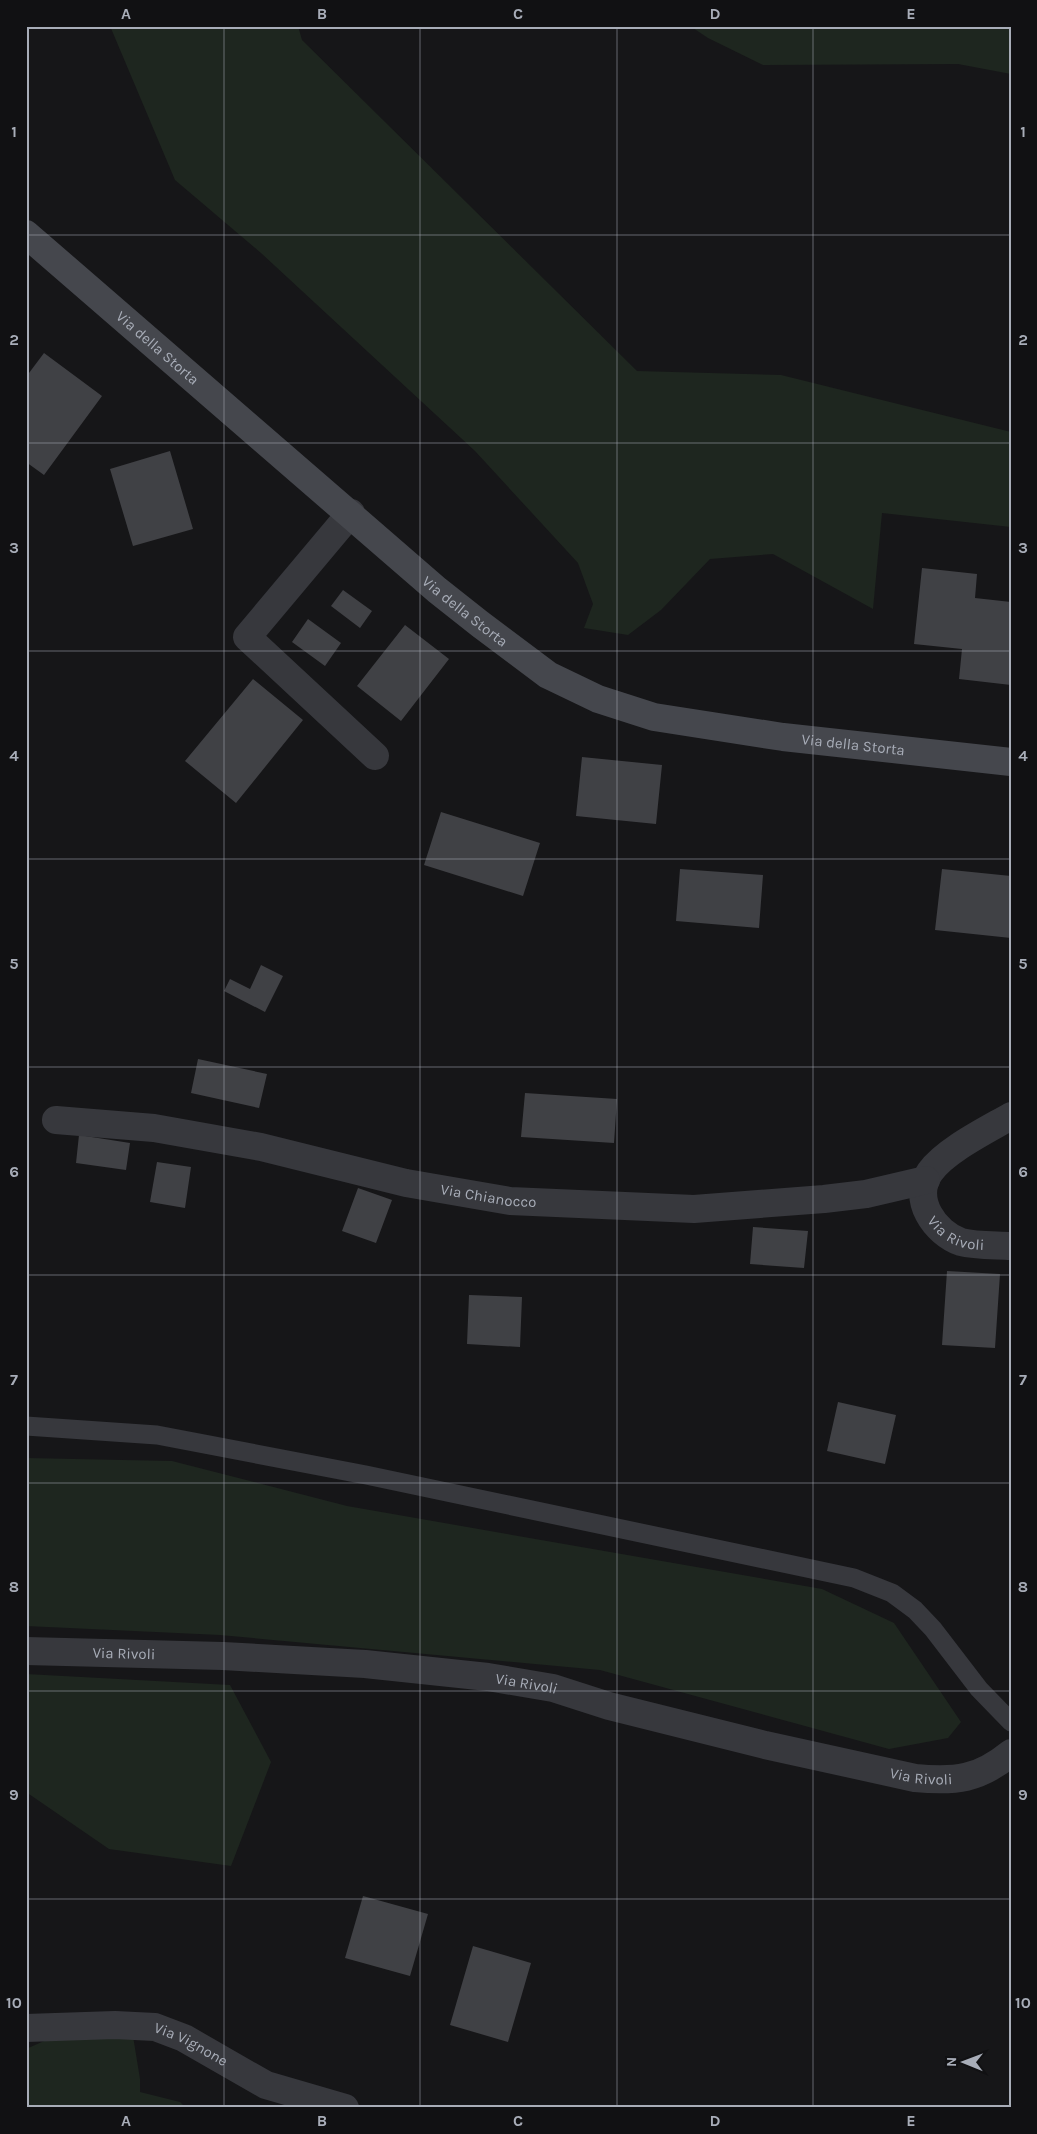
<svg xmlns="http://www.w3.org/2000/svg" width="1037" height="2134" viewBox="0 0 1037 2134" font-family="Karla,sans-serif">
<style>
.green{fill:#1e261f}
.building{fill:#404145}
.lines{fill:none;stroke-linecap:round;stroke-linejoin:round}
.lane{stroke:#37383d;stroke-width:19}
.street{stroke:#37383d;stroke-width:28}
.secondary{stroke:#45474d;stroke-width:28}
.grid{fill:none;stroke:#a8adb8;stroke-width:1;stroke-opacity:0.55}
.labels{text-anchor:middle;stroke-width:4;stroke-linejoin:round;paint-order:stroke}
.street-label{font-size:15px;fill:#a8adb8;stroke:#111113}
.neatline{fill:none;stroke:#a8adb8;stroke-width:2}
.grid-label{font-size:16px;text-anchor:middle;font-weight:bold;fill:#a8adb8}
</style>
<rect width="100%" height="100%" fill="#161618"/>
<path class="green" d="M110 26H298L302 40 637 371 781 375 1011 432V527L882 513 873 609 773 554 710 559 661 610 628 635 584 628 593 604 578 563 475 451 261 253 175 180Z
M690 26H1011V74L958 64 763 65 708 38Z
M26 1458 172 1461 347 1506 822 1589 894 1623 961 1722 948 1738 889 1749 600 1670 220 1635 26 1626Z
M26 1674 230 1685 271 1762 231 1866 109 1849 26 1792Z
M67 2031 133 2036 140 2079V2092L180 2102 186 2108H26V2049Z"/>
<path class="building" d="M44 353 102 396 44 475 26 462V377Z
M170 451 193 529 133 546 110 469Z
M922 568 977 574 975 598 1011 602V685L959 679 962 649 914 644Z
M343 590 372 611 360 628 331 606Z
M308 619 341 643 325 666 292 642Z
M405 625 449 659 401 721 357 686Z
M253 679 303 720 236 803 185 761Z
M582 757 662 765 656 824 576 816Z
M441 812 540 843 523 896 424 865Z
M680 869 763 875 759 928 676 921Z
M942 869 1011 876V938L935 930Z
M261 965 283 976 265 1012 224 991 230 979 250 989Z
M198 1059 267 1074 259 1108 191 1093Z
M525 1093 617 1099 614 1143 521 1137Z
M79 1135 130 1143 126 1170 76 1163Z
M157 1162 191 1167 185 1208 150 1202Z
M358 1188 392 1200 376 1243 342 1231Z
M753 1227 808 1231 804 1268 750 1264Z
M947 1271 1000 1274 995 1348 942 1345Z
M469 1295 522 1297 520 1347 467 1344Z
M838 1402 896 1415 885 1464 827 1451Z
M363 1896 428 1914 410 1976 345 1958Z
M473 1946 531 1963 508 2042 450 2025Z"/>
<g class="lines">
<path class="lane" d="M26 1426 157 1435 366 1475 854 1578 892 1593 915 1610 933 1629 979 1689 1011 1722"/>
<g class="street">
<path d="M351 513 247 637 375 756"/>
<path id="s1" d="M1011 1116C987 1130 946 1150 930 1172 911 1199 935 1233 961 1242 976 1246 996 1245 1011 1246"/>
<path id="s2" d="M56 1120 154 1128 261 1147 406 1183 510 1201 694 1209 824 1199 866 1194 926 1180"/>
<path id="s3" d="M26 1651 223 1656 365 1664 488 1677 553 1688 609 1706 765 1745 915 1778C956 1782 979 1779 1011 1753"/>
<path id="s4" d="M26 2028 115 2025 155 2027 184 2038 266 2085 345 2108"/>
</g>
<path class="secondary" id="s5" d="M26 234 437 590 480 624 548 675 598 699 654 717 783 737 1011 762"/>
</g>
<path class="grid" d="M224 26V2108M420 26V2108M617 26V2108M813 26V2108M26 235H1011M26 443H1011M26 651H1011M26 859H1011M26 1067H1011M26 1275H1011M26 1483H1011M26 1691H1011M26 1899H1011"/>
<g class="labels">
<g class="street-label">
<text dy="5" stroke="none"><textPath href="#s5" startOffset="174">Via della Storta</textPath></text>
<text dy="5" stroke="none"><textPath href="#s5" startOffset="579">Via della Storta</textPath></text>
<text dy="5" stroke="none"><textPath href="#s5" startOffset="999">Via della Storta</textPath></text>
<text dy="5" stroke="none"><textPath href="#s2" startOffset="440">Via Chianocco</textPath></text>
<text dy="5" stroke="none"><textPath href="#s1" startOffset="179">Via Rivoli</textPath></text>
<text dy="5" stroke="none"><textPath href="#s3" startOffset="98">Via Rivoli</textPath></text>
<text dy="5" stroke="none"><textPath href="#s3" startOffset="502">Via Rivoli</textPath></text>
<text dy="5" stroke="none"><textPath href="#s3" startOffset="908">Via Rivoli</textPath></text>
<text dy="5" stroke="none"><textPath href="#s4" startOffset="169">Via Vignone</textPath></text>
</g>
</g>
<rect width="1037" height="2134" fill="none" stroke="#111113" stroke-width="55"/>
<g transform="translate(964 2062) rotate(271)" stroke="#111113" stroke-width="4" paint-order="stroke">
<path d="M0-4L9 19L0 12L-9 19Z" fill="#a8adb8"/>
<text y="-8" font-size="14" font-weight="bold" text-anchor="middle" fill="#a8adb8">N</text>
</g>
<rect x="28" y="28" width="982" height="2078" class="neatline"/>
<g class="grid-label">
<text x="126" y="19">A</text>
<text x="322" y="19">B</text>
<text x="518" y="19">C</text>
<text x="715" y="19">D</text>
<text x="911" y="19">E</text>
<text x="14" y="137">1</text>
<text x="1023" y="137">1</text>
<text x="14" y="345">2</text>
<text x="1023" y="345">2</text>
<text x="14" y="553">3</text>
<text x="1023" y="553">3</text>
<text x="14" y="761">4</text>
<text x="1023" y="761">4</text>
<text x="14" y="969">5</text>
<text x="1023" y="969">5</text>
<text x="14" y="1177">6</text>
<text x="1023" y="1177">6</text>
<text x="14" y="1385">7</text>
<text x="1023" y="1385">7</text>
<text x="14" y="1592">8</text>
<text x="1023" y="1592">8</text>
<text x="14" y="1800">9</text>
<text x="1023" y="1800">9</text>
<text x="14" y="2008">10</text>
<text x="1023" y="2008">10</text>
<text x="126" y="2126">A</text>
<text x="322" y="2126">B</text>
<text x="518" y="2126">C</text>
<text x="715" y="2126">D</text>
<text x="911" y="2126">E</text>
</g>
</svg>
